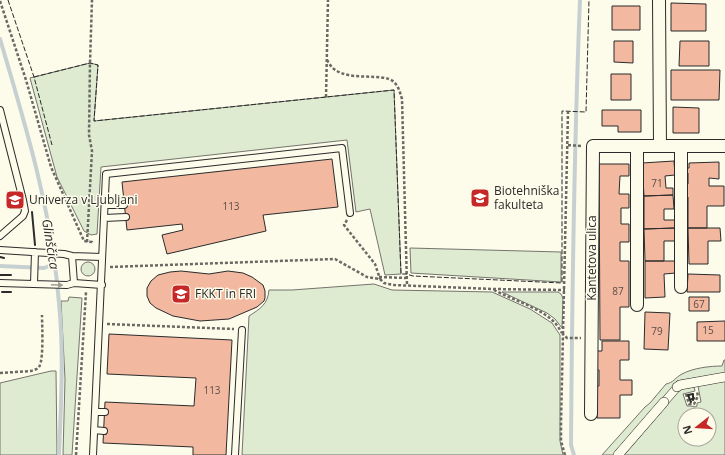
<svg xmlns="http://www.w3.org/2000/svg" width="725" height="455" viewBox="0 0 725 455" font-family="'Open Sans',sans-serif">
<style>
.green{fill:#deebd1;stroke:#74746e;fill-rule:evenodd}
.lines{fill:none;stroke-linecap:round;stroke-linejoin:round}
.stream{stroke:#c7d0d0;stroke-width:4}
.building{fill:#f2b8a0;stroke:#2b2b2b}
.service-casing{stroke:#2b2b2b;stroke-width:8}
.pedestrian-casing{stroke:#2b2b2b;stroke-width:10}
.minor-casing{stroke:#2b2b2b;stroke-width:14}
.path{stroke:#6a6964;stroke-width:2.5;stroke-dasharray:3 2;stroke-linecap:butt}
.service{stroke:#fdfbea;stroke-width:6}
.pedestrian{stroke:#fdfbea;stroke-width:9}
.minor{stroke:#fdfbea;stroke-width:12}
.fence{stroke:#2b2b2b;stroke-width:1;stroke-dasharray:5 2;stroke-linecap:butt}
.wall{stroke:#2b2b2b;stroke-width:2}
.oneway{fill:#9e9d94}
.labels{text-anchor:middle;stroke-width:3;stroke-linejoin:round;paint-order:stroke}
.number-label{font-size:10px;fill:#5d4e48}
.poi-label{font-size:12px;fill:#2b2b2b;stroke:#fdfbea;text-anchor:start}
.street-label{font-size:12px;fill:#2b2b2b;stroke:#fdfbea}
.water-label{font-size:13px;font-style:italic;fill:#2b2b2b;stroke:#fdfbea}
</style>
<rect width="100%" height="100%" fill="#fdfbea"/>
<path class="green" d="M90 63 98 65 94 121 394 90 401 274 385 275 370 209 356 212 347 140 101 167 97 234 91 235 84 231 57 177 30 78Z
M410 248 561 252V282L411 273Z
M81 269a7 7 0 1 1 14 0a7 7 0 1 1-14 0Z
M374 284 392 290 492 292 530 309 552 323 560 335V441L563 455H242L249 316C260 309 268 304 269 290H292Z
M502 292H558L561 294 563 298 562 328 555 319 547 313Z
M69 297 82 298 72 455H63L65 379 61 301H68Z
M724 360H725V373L677 381 613 455H602L645 407 650 403 666 384C673 383 676 377 682 374 693 368 710 366 722 366Z
M51 371H56L57 455H0V383Z
M725 381V455H624L681 389 694 387 695 391 683 394 687 406H691L695 407 697 406V403L701 402 698 386ZM685 415H709V439H685Z"/>
<g class="lines">
<path class="stream" d="M0 39C26 126 52 213 59 303 64 354 61 404 59 455
M0 266 44 268 54 264
M574 455 571 445C572 297 574 148 580 0"/>
</g>
<path class="building" d="M671 3 706 4V31H671Z
M612 6H640V30H612Z
M614 41H633V63L614 62Z
M680 41H709V66H679Z
M671 70H720L719 100H671Z
M611 74H631V100H611Z
M673 107 699 108V133H673Z
M602 110H641V132H618V126H602Z
M332 159 338 207 263 215 266 231 167 254 162 235 183 230 182 224 127 230 122 182Z
M674 161 675 175 665 176 666 188H673V195L644 196 642 163Z
M719 162V179L709 178V186H724V206H707V228H688V197H683V184H688V173H683V168H689V163Z
M599 164H629V176H620L619 194H629V208H621V224H629V242H620V261H629V307H620V340H600Z
M673 195 674 209H664V220H675V228L644 229V196Z
M675 228V241H664V261H645L644 229Z
M688 228H720L721 241H708V264H689Z
M645 261H676V273L664 274 665 297 645 298Z
M181 271 209 274 228 271 243 273 252 277 263 285 265 291V298L264 301 257 307 229 319 200 321 173 316 156 308 150 303 147 296V288L151 281 158 275 170 272Z
M688 274 720 275V292H687Z
M689 297H709V311H689Z
M645 312 670 313 668 350 644 349Z
M725 321V341H697V322Z
M109 334 232 340 226 455H193V447L103 443 105 402 194 406 196 378 107 374Z
M602 341H629V360H620V380H632V395H620V418H597V404H594L595 386H599V370H596V351H602Z"/>
<g class="lines">
<defs>
<path id="service" d="M0 110 23 200 25 211 23 216 0 236
M105 205H124
M104 218 126 217
M0 250 64 254 72 256 102 257
M72 256 74 283
M0 283 67 285 74 283 102 285
M34 284 35 252
M95 412H105
M94 430 104 431
M93 455 106 174 342 148 350 213
M235 455 242 330"/>
<path id="pedestrian" d="M677 387 680 385 725 377
M618 455 664 402"/>
<path id="minor" d="M659 0 660 146
M637 146V305
M681 146V287
M591 414 593 146H725"/>
</defs>
<use href="#service" class="service-casing"/>
<use href="#pedestrian" class="pedestrian-casing"/>
<use href="#minor" class="minor-casing"/>
<path class="path" d="M0 1 26 80 51 167 84 241 92 242V244
M327 60C329 63 331 67 334 69 350 82 384 72 394 82 399 87 400 93 402 99L407 286
M326 97 328 0
M568 145 581 146
M347 220 344 225 375 264 380 279
M87 242 92 151 89 135 90 63 92 0
M110 267 335 259 367 277 380 279 384 283 393 285 493 289 565 290
M379 277 406 278
M494 290C511 299 543 309 555 323 558 326 560 330 562 333
M107 324 234 329
M563 334 568 112
M0 373 31 371C34 370 38 369 39 367 44 360 42 325 42 315
M686 394 689 404H694L698 396 697 392
M76 455 86 292
M565 455 561 441V423L563 334 567 338H581"/>
<use href="#service" class="service"/>
<use href="#pedestrian" class="pedestrian"/>
<use href="#minor" class="minor"/>
<path class="fence" d="M8 0 34 77 52 145
M34 77 90 63 98 65 94 121 394 90 401 274H406L413 276 562 283V111L586 112 589 0"/>
<path class="wall" d="M32 212 35 245
M0 257 4 258
M0 275H11
M2 292H11
M692 399 694 398 693 400
M691 402 688 395 693 394V397"/>
</g>
<defs><path id="oneway-solid" d="M-6-.8H1V-3.2L6.5 0L1 3.2V.8H-6Z"/></defs>
<use class="oneway" href="#oneway-solid" transform="translate(57 285) rotate(2)"/>
<defs>
<symbol id="university-square" viewBox="-11 -11 22 22"><rect x="-9" y="-9" width="18" height="18" rx="4" fill="#c62828" stroke="#fdfbea"/><path d="M0-5L7-2L0 1L-7-2ZM-4 1L0 2.5L4 1V4Q0 6-4 4Z" fill="#fff"/></symbol>
</defs>
<g fill-rule="evenodd">
<use href="#university-square" x="469" y="187" width="22" height="22"/>
<use href="#university-square" x="4" y="189" width="22" height="22"/>
<use href="#university-square" x="170" y="283" width="22" height="22"/>
</g>
<g class="labels">
<g class="number-label">
<text x="657" y="187">71</text>
<text x="231" y="210">113</text>
<text x="618" y="295">87</text>
<text x="699" y="308">67</text>
<text x="708" y="334">15</text>
<text x="657" y="335">79</text>
<text x="212" y="394">113</text>
</g>
<g class="poi-label">
<text x="494" y="195">Biotehniška<tspan x="494" dy="14">fakulteta</tspan></text>
<text x="29" y="204">Univerza v Ljubljani</text>
<text x="195" y="298">FKKT in FRI</text>
</g>
<g class="street-label">
<text transform="translate(592 258) rotate(-90)" y="4">Kantetova ulica</text>
</g>
<g class="water-label">
<text transform="translate(51 244) rotate(81)" y="5">Glinščica</text>
</g>
</g>
<g transform="translate(697 427) rotate(253)"><circle r="19" fill="#fdfbea" stroke="#a9a89e"/>
<path d="M0-3L7 15L0 10L-7 15Z" fill="#c62828"/>
<text y="-6" font-size="11" font-weight="bold" text-anchor="middle" fill="#2b2b2b">N</text>
</g>
</svg>
